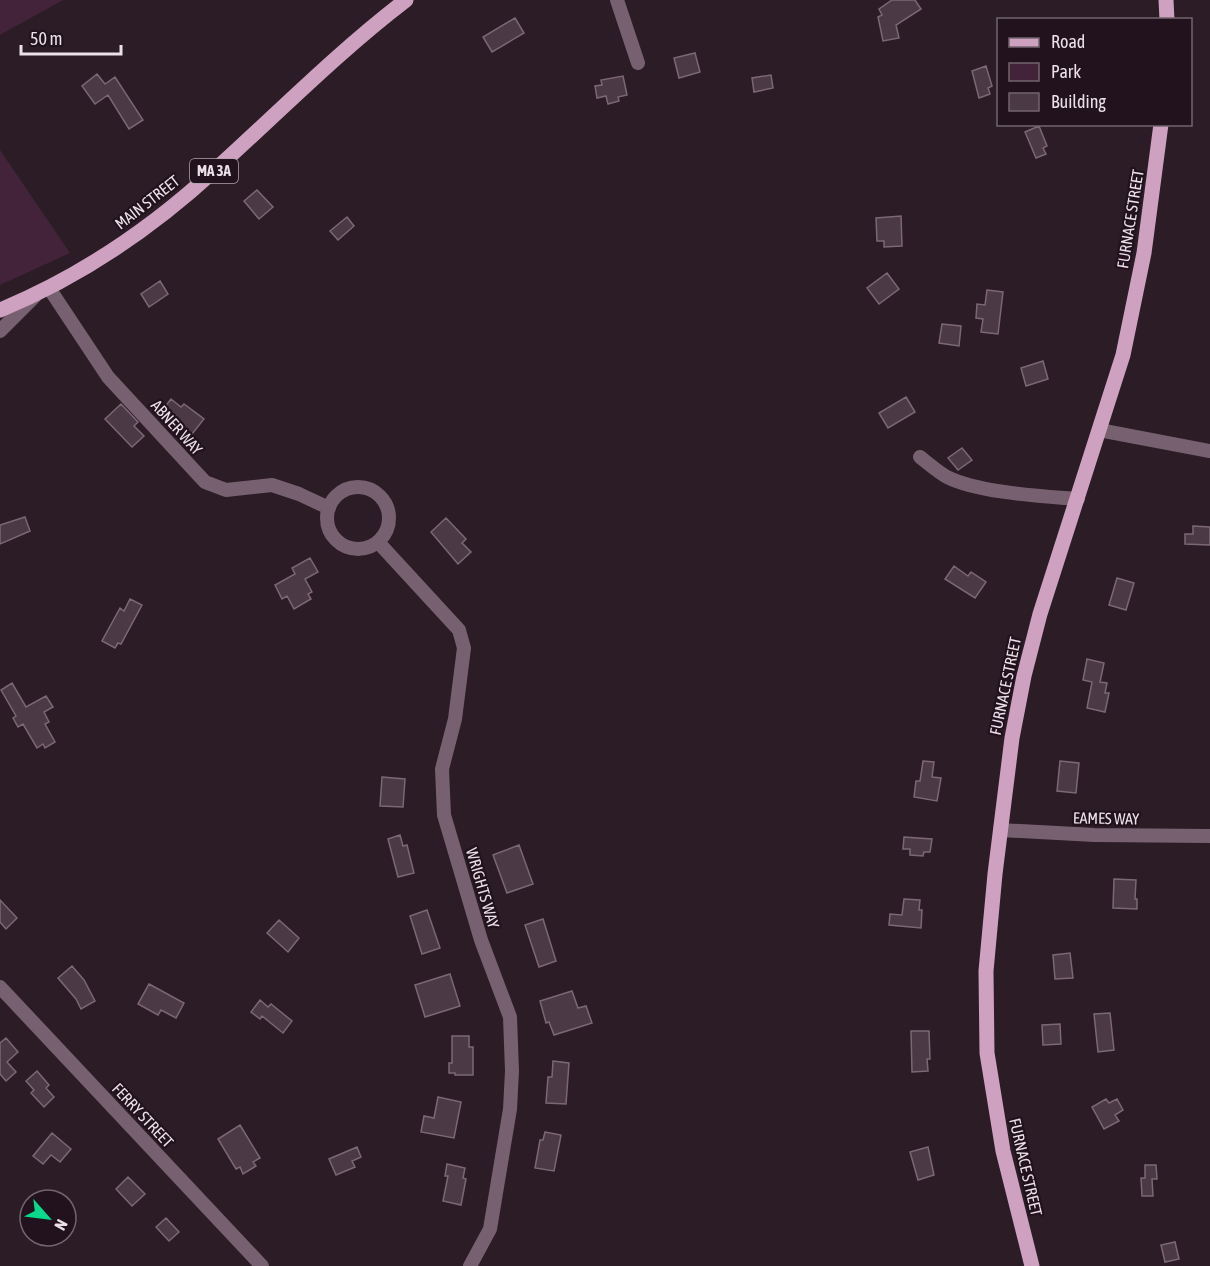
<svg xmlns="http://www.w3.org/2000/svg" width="1210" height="1266" viewBox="0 0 1210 1266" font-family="'Asap Condensed',sans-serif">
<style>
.green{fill:#42233a}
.building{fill:#4b3945;stroke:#7c6875;stroke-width:1.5}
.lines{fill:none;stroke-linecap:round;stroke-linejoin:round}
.minor{stroke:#776170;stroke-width:14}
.major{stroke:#cfa1c0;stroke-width:15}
.labels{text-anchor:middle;stroke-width:4.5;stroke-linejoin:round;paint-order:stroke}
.shield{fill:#21121d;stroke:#afa3ab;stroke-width:1.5}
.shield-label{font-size:15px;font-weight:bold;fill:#ece1e8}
.street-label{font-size:16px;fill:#ece1e8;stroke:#21121d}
</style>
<rect width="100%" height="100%" fill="#2b1c26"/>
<path class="green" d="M0 0H63L0 35Z
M0 150 70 253 0 285Z"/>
<path class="building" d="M892 0H915L921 9 896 25 899 38 883 41 878 17 882 15 879 9Z
M515 18 524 33 492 52 483 37Z
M695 53 700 72 679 78 674 58Z
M986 66 992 86 988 88 990 94 979 98 972 71Z
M97 74 105 84 115 77 143 120 129 129 108 95 95 104 82 86Z
M771 75 773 88 754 92 752 78Z
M623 76 627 95 618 97 619 101 608 104 606 96 597 98 595 86 602 85 601 80Z
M1039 126 1047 146 1043 148 1046 154 1036 158 1025 132Z
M257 190 273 207 259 219 244 201Z
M901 216 902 246 884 247V241H877L876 218Z
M347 217 354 226 338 240 330 231Z
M887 273 899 289 879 304 867 288Z
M160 281 168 294 149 307 141 294Z
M987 290 1003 292 998 334 981 332 983 319 976 318 977 304 985 305Z
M942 324 961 326 959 346 939 343Z
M1043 361 1048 379 1026 386 1021 368Z
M906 397 915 412 888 428 879 413Z
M171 399 181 407 184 404 204 419 192 434 161 412Z
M121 404 138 422 134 426 144 436 132 447 105 419Z
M962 448 972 460 958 470 948 458Z
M25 517 30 531 0 544V525Z
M446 518 466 539 462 543 471 552 458 564 431 532Z
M1193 526 1210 527V545L1185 544V534H1193Z
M310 558 318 572 305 579 312 592 308 594 311 599 294 609 287 596 282 599 275 585 295 574 292 568Z
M954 566 968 576 971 572 986 582 975 598 945 579Z
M1117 578 1134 583 1126 610 1109 605Z
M130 599 142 605 121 644 118 643 115 648 102 641 120 608 124 611Z
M1087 659 1104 663 1100 682 1107 683 1105 693H1109L1105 712 1087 708 1092 682 1083 680Z
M12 683 26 707 46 696 53 707 44 712 49 722 45 724 55 742 45 748 43 744 37 748 23 724 18 727 13 718 16 716 1 690Z
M923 761 934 762 932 777 941 778 937 801 914 797 916 781H920Z
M1060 761 1079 763 1076 793 1057 791Z
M382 777 405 779 403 807 380 806Z
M400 835 403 846 407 845 414 873 398 877 388 839Z
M904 837 932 839 930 852H924L923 856 910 855V849H903Z
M519 845 533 884 507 893 493 855Z
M1114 879 1136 880 1135 899H1137V909L1113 908Z
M904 899 920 900 919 910H922L921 928 889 925 890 914 902 915Z
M0 900 17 918 6 929 0 922Z
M427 910 440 948 422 954 410 916Z
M543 919 556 961 539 967 525 925Z
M279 920 299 938 288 952 267 933Z
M1070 953 1073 978 1055 979 1053 955Z
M72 966 84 980 95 1001 81 1009 76 999 58 978Z
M450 974 460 1006 425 1017 415 985Z
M149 984 184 1003 176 1018 161 1010 158 1015 138 1004Z
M572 991 578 1008 586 1006 592 1023 554 1035 549 1022 546 1023 540 1001Z
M260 1000 268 1007 271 1004 292 1021 283 1033 262 1016 260 1019 251 1012Z
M1110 1013 1114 1050 1098 1052 1094 1014Z
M1060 1024 1061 1044 1043 1045 1042 1025Z
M911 1031H929L930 1059H927L928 1071 912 1072Z
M452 1036H469V1047H473V1075H455V1073H449V1063H452Z
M6 1038 18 1052 7 1062 16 1072 6 1081 0 1074V1043Z
M553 1061 569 1063 566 1104 546 1103 548 1077H552Z
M37 1071 49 1085 46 1088 54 1097 44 1107 31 1093 34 1090 26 1081Z
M438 1097 461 1102 454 1138 421 1132 424 1116 434 1118Z
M1106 1099 1109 1103 1117 1099 1123 1110 1115 1115 1119 1121 1104 1129 1092 1107Z
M240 1125 260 1158 253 1162 256 1166 243 1174 240 1167 236 1169 218 1139Z
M545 1132 561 1135 554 1171 535 1168 540 1140H543Z
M52 1133 71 1149 60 1162 51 1155 43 1164 33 1156Z
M357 1147 361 1157 352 1161 355 1167 336 1175 329 1159Z
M928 1147 934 1175 918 1180 910 1152Z
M447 1164 465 1168 463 1178 466 1179 461 1205 443 1201 448 1176H445Z
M1145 1165H1156L1157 1179H1152L1153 1196H1142L1141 1178H1145Z
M128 1177 145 1194 132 1206 116 1189Z
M166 1218 179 1232 169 1241 156 1227Z
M1175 1242 1179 1259 1165 1262 1161 1245Z"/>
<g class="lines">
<path class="minor" d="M617 0 638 63
M49 288 108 377 205 482 226 490 272 485 299 494 329 508
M0 331 35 296
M1099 430 1210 451
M920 457C929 464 938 472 947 477 979 493 1042 496 1078 499
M327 518a31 31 0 1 1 62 0a31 31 0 1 1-62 0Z
M378 542 459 630 464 648 455 719 442 769 444 815 481 940 510 1017 512 1071 510 1109 490 1229 470 1266
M1000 830 1094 835 1210 836
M0 987 262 1266"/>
<path class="major" d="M1166 0 1167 20
M0 310C80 277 152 228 216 169 279 112 338 52 406 0
M1032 1266 1003 1151 987 1053 986 971 995 874 1012 738 1024 676 1040 614 1123 355 1144 253 1161 124"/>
</g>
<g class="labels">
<rect class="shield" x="190" y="159" width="48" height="24" rx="4.5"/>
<g class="shield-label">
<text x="214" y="176">MA 3A</text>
</g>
<g class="street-label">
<text transform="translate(147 202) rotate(-38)" y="6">MAIN STREET</text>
<text transform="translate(1130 219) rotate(-81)" y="6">FURNACE STREET</text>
<text transform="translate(177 427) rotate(48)" y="6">ABNER WAY</text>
<text transform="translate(1005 686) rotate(-78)" y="6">FURNACE STREET</text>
<text transform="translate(1106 818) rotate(1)" y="6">EAMES WAY</text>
<text transform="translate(483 888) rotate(74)" y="6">WRIGHTS WAY</text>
<text transform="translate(143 1115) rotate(47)" y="6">FERRY STREET</text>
<text transform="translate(1026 1167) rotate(77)" y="6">FURNACE STREET</text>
</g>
</g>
<rect x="997" y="18" width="195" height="108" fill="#21121d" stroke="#72656e" stroke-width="1.5"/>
<rect x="1009" y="38" width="30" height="9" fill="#cfa1c0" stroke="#72656e" stroke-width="1.5"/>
<text x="1051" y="48" font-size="18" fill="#ece1e8">Road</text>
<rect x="1009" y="63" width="30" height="18" fill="#42233a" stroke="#72656e" stroke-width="1.5"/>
<text x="1051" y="78" font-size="18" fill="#ece1e8">Park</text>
<rect x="1009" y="93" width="30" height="18" fill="#4b3945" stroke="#72656e" stroke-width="1.5"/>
<text x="1051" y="108" font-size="18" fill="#ece1e8">Building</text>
<g transform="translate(48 1218) rotate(118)"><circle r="28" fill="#21121d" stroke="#72656e" stroke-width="1.5"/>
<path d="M0-4.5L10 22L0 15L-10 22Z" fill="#09d98b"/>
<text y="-9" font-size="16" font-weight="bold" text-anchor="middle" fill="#ece1e8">N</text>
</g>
<path d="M21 45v9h100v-9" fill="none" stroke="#ece1e8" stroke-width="3"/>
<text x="30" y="45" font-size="18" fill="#ece1e8" stroke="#21121d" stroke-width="4.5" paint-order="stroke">50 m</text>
</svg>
